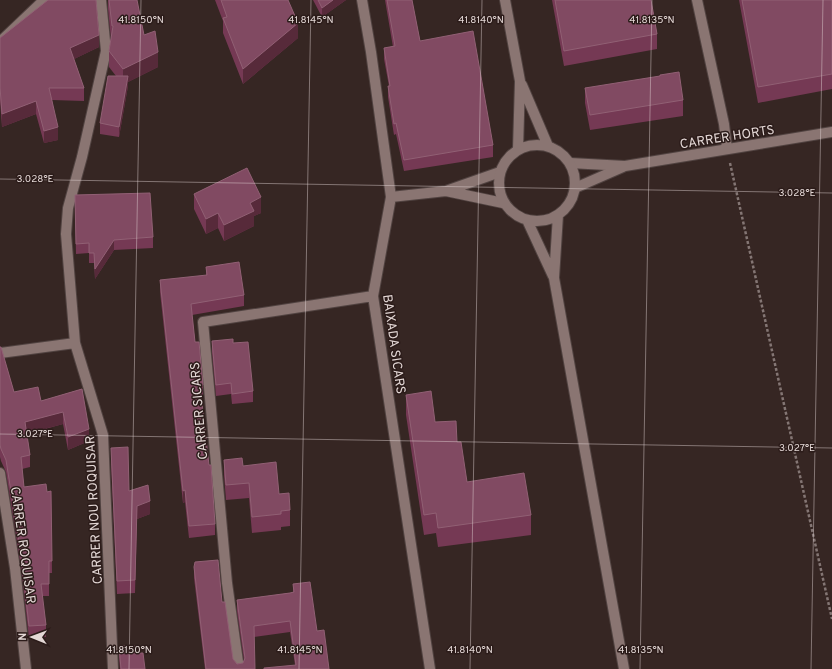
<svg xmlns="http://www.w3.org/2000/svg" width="832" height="669" viewBox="0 0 832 669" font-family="Overpass,sans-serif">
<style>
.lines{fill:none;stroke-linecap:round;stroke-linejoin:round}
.minor-casing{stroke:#514341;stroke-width:12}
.tertiary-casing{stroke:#514341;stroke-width:12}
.path{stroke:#847674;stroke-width:2.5;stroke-dasharray:3 2;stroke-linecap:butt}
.minor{stroke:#8a7572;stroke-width:10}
.tertiary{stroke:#8a7572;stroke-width:10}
.wall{fill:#753954}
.shaded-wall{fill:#572a3a}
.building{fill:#814a62;stroke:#916074}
.ticks{fill:none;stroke:#e4d8d6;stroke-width:1;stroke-opacity:0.45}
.labels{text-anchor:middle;stroke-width:3;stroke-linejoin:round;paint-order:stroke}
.street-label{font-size:13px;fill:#e4d8d6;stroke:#2c1c1a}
.ticks-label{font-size:10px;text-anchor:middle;fill:#e4d8d6;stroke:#2c1c1a;stroke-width:3;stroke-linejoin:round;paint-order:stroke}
</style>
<rect width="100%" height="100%" fill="#362623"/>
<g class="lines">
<defs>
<path id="minor" d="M101 0 106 51 82 157 68 208 66 234 75 343 103 435 113 669
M362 0 371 52 391 197 373 296 430 669
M697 0 724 124 727 149
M0 42 44 0
M570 163 625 166 832 132
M575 188 623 167
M446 191 503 203
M391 197 446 191 500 172
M0 353 75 343
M0 473 15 568 26 669
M239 669 227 583 203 322 373 296"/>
<path id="tertiary" d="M505 0 520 81 518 149
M522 85 548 146
M499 183a38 38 0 1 1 76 0a38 38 0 1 1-76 0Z
M558 215 554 278 624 669
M527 220 553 276"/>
</defs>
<use href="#minor" class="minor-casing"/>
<use href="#tertiary" class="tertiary-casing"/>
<path class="path" d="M730 163 832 619"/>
<use href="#minor" class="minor"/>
<use href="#tertiary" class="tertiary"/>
</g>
<path class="wall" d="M108 0H137L144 35 158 67 128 82V86L119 137 100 134V123L116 76 109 67V51L111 39 108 9Z
M215 0H288L298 38 243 84 223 33V21Z
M313 0H346L322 17Z
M385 0H412L420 41 493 145V157L404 171 396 134 394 135 388 97V86H389L384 59V48L393 47Z
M552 0H651L657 34V49L564 66Z
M739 0H832V89L758 103Z
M0 38 99 47 74 59 84 88V101L52 100 58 140 44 143 36 114 2 127 0 100Z
M585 88 683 100V116L590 130 585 103Z
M194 194 261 213 254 216V226L224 241 218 228 206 234 194 209Z
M75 208 153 237V248L114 250 95 279 94 263H89V253L76 254Z
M206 267 244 295V306L192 315 195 342 203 385V397H201L215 524V535L189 538 185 502 183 503 160 292V280L206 276Z
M212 341 233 343 253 391V402L232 404 231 394 216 396 212 352Z
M0 347 14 392 41 401 82 389 89 441 68 450 63 424 27 434 30 455V467L22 469 24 487 47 492 51 491 52 573H49V596H42L46 625V637L29 638 21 567 6 472 1 461 0 457Z
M406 395 457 442 467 482 531 515V535L438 547 436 533 424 535 406 415Z
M111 448 129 491 150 514 137 519 135 593 117 594 111 461Z
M224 460 243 466 279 494 290 510V526L281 527V530L252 533 249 498 226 500 224 475Z
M194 567 222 602 233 659 237 664 243 663 244 660 237 611V600L290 593 293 592V584L317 631 329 669 295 665 290 632 254 637 255 669H205L194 578Z
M119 646 136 653 145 669H120L119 657Z"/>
<path class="shaded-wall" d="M333 0H346L322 17V8Z
M298 23V38L243 84V69Z
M112 26H113L112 42Z
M99 35V47L70 61V48Z
M158 52V67L128 82V86L119 137V127L123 85V69Z
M36 101V114L2 127V114Z
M58 127V140L44 143V131Z
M261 197V213L254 216V226L224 241V225L250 203Z
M218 213V228L206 234V219Z
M114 240V250L95 279V269Z
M63 412V424L25 434V422Z
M89 429V441L68 450V437Z
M185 490V502L183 503V491Z
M150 501V514L137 519 135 593 137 506Z"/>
<path class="building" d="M48 0H96L99 35 70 48 84 88H49L58 127 44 131 36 101 2 114 0 87V38Z
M109 0H137L144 35 155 31 158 52 123 69 109 51 113 26H112Z
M221 0H288L298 23 243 69 223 18 227 17Z
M318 0H333L322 8Z
M387 0H412L420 41 473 31 493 145 404 160 396 123 394 124 388 86H390L384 48 395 46Z
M555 0H651L657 34 564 51Z
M742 0H832V74L758 87Z
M679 72 683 100 590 115 585 88 660 76V75Z
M108 76H128L119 127 100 123Z
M247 168 261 197 250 203 254 211 224 225 218 213 206 219 194 194Z
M150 193 153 237 114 240 95 269 94 253H89V243L76 244 75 198V195Z
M239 262 244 295 191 304 195 342H199L203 385 200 386 209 465H211L215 524 189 526 185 490 183 491 160 280 207 275 206 267Z
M233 339V343L248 342 253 391 232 394 231 383 216 385 212 341Z
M0 347H1L14 392 38 387 41 401 82 389 89 429 68 437 63 412 25 422 30 455 21 457 24 487 46 484 47 492 51 491 52 561H49V584H41L46 625 29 626 21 555 6 460 1 449 0 445Z
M431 391 435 422 456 421 457 442H461L467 482 524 473 531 515 438 528 436 513 424 515 406 395Z
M128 447 129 491 148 485 150 501 137 506 135 580 117 581 111 448Z
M242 458 243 466 276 462 279 494 289 493 290 510 281 511V514L252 517 249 483 226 485 224 460Z
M218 560 222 602H225L233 659 237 664 243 663 245 658 237 600 290 593 294 592 293 584 310 582 317 631 324 630 329 669H264V668L296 665 290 621 254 626 255 669H206L194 567 195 562Z
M119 646H135L136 653H143L145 669H121Z"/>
<path class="ticks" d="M0 179 832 193M0 434 832 448M129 669 141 0M299 669 311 0M470 669 482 0M640 669 652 0M811 669 823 0"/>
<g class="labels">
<g class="street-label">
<text transform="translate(727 136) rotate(-9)" y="5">CARRER HORTS</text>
<text transform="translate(395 344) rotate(82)" y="5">BAIXADA SICARS</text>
<text transform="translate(198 411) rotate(-95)" y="5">CARRER SICARS</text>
<text transform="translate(93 510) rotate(-93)" y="5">CARRER NOU ROQUISAR</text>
<text transform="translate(24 545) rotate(82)" y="5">CARRER ROQUISAR</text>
</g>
</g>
<g class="ticks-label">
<text x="141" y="23">41.8150°N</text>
<text x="311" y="23">41.8145°N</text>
<text x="481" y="23">41.8140°N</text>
<text x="652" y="23">41.8135°N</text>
<text x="35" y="182">3.028°E</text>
<text x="797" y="196">3.028°E</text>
<text x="35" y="437">3.027°E</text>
<text x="797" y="451">3.027°E</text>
<text x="129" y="653">41.8150°N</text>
<text x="300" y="653">41.8145°N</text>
<text x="470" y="653">41.8140°N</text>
<text x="641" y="653">41.8135°N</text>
</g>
<g transform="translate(32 637) rotate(271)" stroke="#2c1c1a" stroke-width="3" paint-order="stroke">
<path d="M0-3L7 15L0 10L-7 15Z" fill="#e4d8d6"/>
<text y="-6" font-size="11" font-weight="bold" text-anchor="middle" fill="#e4d8d6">N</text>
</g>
</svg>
